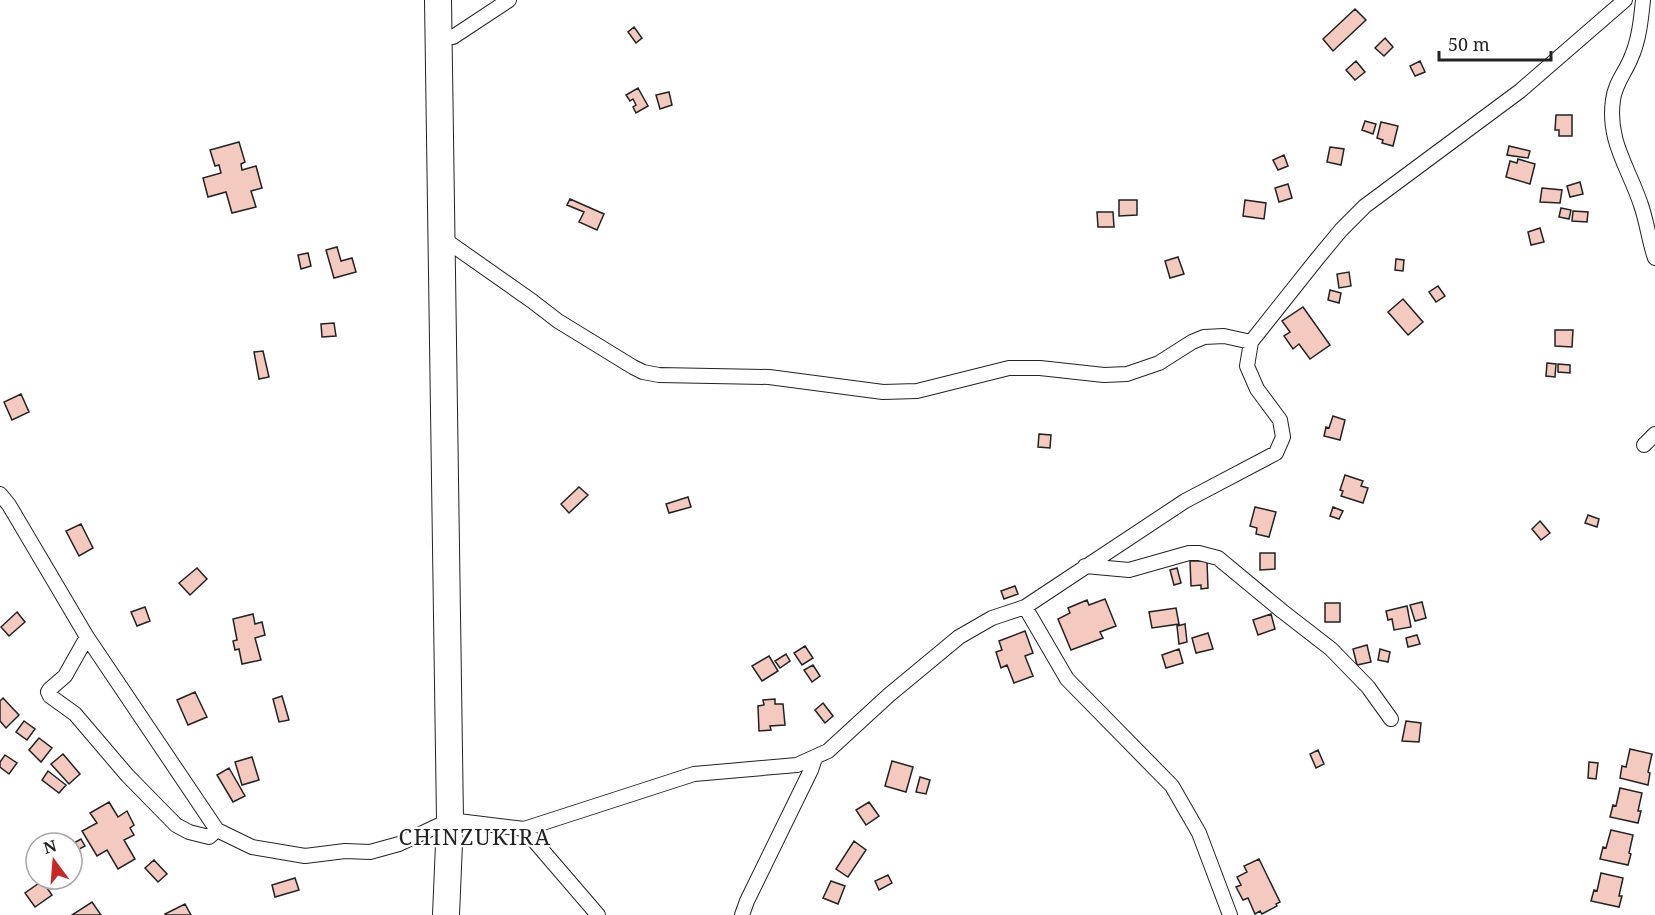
<svg xmlns="http://www.w3.org/2000/svg" width="1655" height="915" viewBox="0 0 1655 915" font-family="'Noto Serif',serif">
<style>
.building{fill:#f3c9c0;stroke:#222;stroke-width:1.5}
.lines{fill:none;stroke-linecap:round;stroke-linejoin:round}
.street-casing{stroke:#222;stroke-width:16}
.highway-casing{stroke:#222;stroke-width:28}
.street{stroke:#fff;stroke-width:14}
.highway{stroke:#fff;stroke-width:26}
.labels{text-anchor:middle;stroke-width:4.5;stroke-linejoin:round;paint-order:stroke}
.quarter-label{font-size:22px;letter-spacing:1.5px;fill:#222;stroke:#fff}
</style>
<rect width="100%" height="100%" fill="#fff"/>
<path class="building" d="M1355 9 1366 20 1333 51 1323 39Z
M634 27 642 38 636 43 628 32Z
M1385 38 1393 47 1384 56 1375 48Z
M1356 61 1365 72 1355 80 1346 70Z
M1420 61 1425 72 1415 76 1410 66Z
M638 88 648 106 636 113 633 107 636 105 633 99 630 101 626 95Z
M669 92 672 105 660 109 656 95Z
M1556 115H1572V136H1559V130H1555Z
M1365 121 1376 124 1373 134 1362 130Z
M1381 122 1398 126 1393 146 1382 143 1383 140 1377 138Z
M239 142 245 162 241 164 242 170 256 166 262 188 251 191 256 207 232 213 226 192 208 197 203 178 221 173 219 165 215 166 210 150Z
M1509 146 1530 151 1528 158 1507 155Z
M1330 147 1344 149 1341 165 1327 162Z
M1284 155 1288 166 1278 170 1273 160Z
M1518 159 1535 164 1530 184 1506 177 1510 161 1517 163Z
M1580 182 1583 194 1570 197 1567 186Z
M1288 184 1292 198 1279 202 1275 188Z
M1542 188 1562 190 1560 203 1540 202Z
M570 199 604 214 597 230 579 222 584 212 567 205Z
M1119 200H1137V215L1119 216Z
M1245 200 1266 203 1264 219 1243 216Z
M1561 208 1571 210 1569 219 1559 217Z
M1573 211 1588 212 1587 222 1572 221Z
M1097 212H1113L1114 227H1098Z
M1540 228 1544 242 1531 245 1528 232Z
M337 247 341 261 352 258 356 272 334 278 326 250Z
M308 253 311 266 301 269 298 255Z
M1178 257 1184 274 1170 278 1165 261Z
M1396 259 1404 260 1403 271 1395 270Z
M1349 272 1351 286 1339 288 1337 274Z
M1438 286 1445 296 1436 302 1429 292Z
M1330 290 1341 293 1339 303 1328 300Z
M1403 299 1423 322 1408 335 1388 312Z
M1303 307 1330 345 1310 359 1299 344 1293 349 1284 336 1290 332 1282 321Z
M334 323 336 336 322 337 321 324Z
M1555 330H1573L1572 347 1555 346Z
M263 351 269 377 259 379 254 352Z
M1547 363 1556 364 1555 377 1546 376Z
M1558 364 1570 365V373L1558 372Z
M21 394 29 412 12 420 4 402Z
M1333 416 1345 420 1340 440 1324 436 1326 427 1329 428Z
M1039 434 1051 435 1050 448 1038 447Z
M1345 475 1363 481 1361 486 1368 488 1363 503 1341 496 1343 491 1340 490Z
M579 487 588 495 569 513 561 504Z
M688 497 691 507 669 513 666 504Z
M1255 507 1276 512 1269 537 1256 534 1257 528 1250 526Z
M1333 507 1343 511 1339 519 1330 516Z
M1588 515 1599 519 1597 527 1585 523Z
M1540 521 1550 533 1541 540 1532 529Z
M81 524 93 548 79 556 66 531Z
M1260 553H1275V569L1260 570Z
M1190 561H1207L1208 588 1201 589V585L1191 586Z
M197 568 207 579 190 595 179 583Z
M1177 568 1181 583 1174 585 1170 570Z
M1015 586 1018 594 1004 599 1001 591Z
M1105 599 1116 626 1100 632 1103 638 1071 650 1058 619 1070 613 1068 608 1087 600 1089 605Z
M1422 602 1426 618 1415 621 1410 605Z
M1325 603H1340V622H1325Z
M1407 606 1411 627 1394 630 1392 619 1388 620 1386 611Z
M145 607 150 621 137 626 131 612Z
M1176 608 1179 624 1152 628 1149 612Z
M17 612 25 622 9 636 1 627Z
M253 614 255 624 262 622 265 635 255 638 261 660 242 664 239 649 235 650 233 641 237 640 233 619Z
M1271 614 1275 629 1258 635 1253 620Z
M1185 624 1187 642 1179 644 1177 626Z
M1025 631 1033 653 1025 656 1033 676 1014 683 1007 665 1001 668 996 652 1002 650 999 641Z
M1208 633 1213 649 1196 653 1192 638Z
M1417 635 1420 644 1408 647 1406 638Z
M1367 645 1371 662 1357 665 1353 649Z
M805 646 813 658 802 665 794 653Z
M1179 649 1183 663 1166 668 1162 655Z
M1380 649 1390 652 1388 662 1378 660Z
M786 654 790 661 780 668 775 661Z
M769 656 778 671 762 681 752 666Z
M813 665 820 676 812 682 804 670Z
M195 692 207 717 188 725 177 700Z
M282 696 289 720 279 722 273 699Z
M3 698 19 715 6 728 0 721V701Z
M775 699V704H783L785 725 770 726 771 730 759 731 758 706 764 705 763 700Z
M823 703 833 716 825 723 815 710Z
M24 721 35 729 27 740 16 732Z
M1406 721 1421 723 1419 742 1402 741Z
M39 738 52 748 41 762 29 750Z
M1630 749 1652 754 1648 772 1650 773 1648 785 1620 778 1622 766 1626 767Z
M1318 750 1324 764 1316 768 1310 754Z
M63 754 80 774 69 784 51 764Z
M5 755 17 763 9 774 0 767V762Z
M252 757 259 780 242 785 235 762Z
M892 761 913 767 906 792 885 786Z
M1589 762 1598 763 1596 779 1588 778Z
M229 768 245 796 233 802 217 775Z
M48 771 66 785 59 793 42 780Z
M920 777 930 780 926 794 916 792Z
M1620 788 1642 793 1638 811H1641L1638 823 1610 817 1613 805 1616 806Z
M109 802 118 817 127 811 134 825 130 828 134 835 124 840 135 859 118 869 107 850 97 856 82 831 97 823 90 813Z
M869 802 879 816 866 825 856 810Z
M1611 830 1633 835 1629 853 1631 854 1628 865 1600 859 1603 847 1606 848Z
M81 839 85 846 74 852 72 844Z
M854 841 866 850 848 877 836 869Z
M1259 859 1280 902 1276 904 1277 906 1262 914 1260 911 1255 914 1248 898 1243 900 1236 887 1241 885 1237 877 1247 872 1244 866Z
M154 860 167 874 158 882 145 868Z
M1601 873 1623 878 1619 896H1622L1619 907 1591 901 1594 890 1597 891Z
M888 875 892 883 879 890 875 881Z
M295 878 299 890 275 897 272 885Z
M42 881 52 895 35 907 25 893Z
M831 881 845 886 838 904 823 898Z
M92 902 101 915H72Z
M185 904 191 915H166L165 914Z"/>
<g class="lines">
<defs>
<path id="street" d="M1643 0C1641 20 1639 40 1631 58 1625 73 1615 83 1613 100 1607 141 1629 168 1641 205 1647 222 1649 241 1655 258
M438 36 453 37 509 0
M441 237 532 301 558 321 633 367 643 372 659 375 769 377 883 392 917 391 1009 368H1040L1104 375 1127 374 1159 363 1192 342 1204 337 1224 336 1251 342
M1644 445 1655 434
M0 494 9 505 87 637 217 830 252 847 305 856 345 851 370 852 399 844 450 820 524 829 694 774 797 765 828 751 889 695 959 637 992 618 1025 607 1185 501 1276 453 1283 437 1280 420 1257 389 1247 366 1251 342 1317 259 1341 230 1365 206 1520 91 1625 0
M1085 566 1129 570 1189 553H1199L1218 558 1282 611 1331 649 1368 687 1391 719
M1025 607 1067 679 1172 786 1199 833 1230 915
M87 637 65 676 50 689 48 692 50 696 75 714 127 775 176 825 189 832 209 837 217 830
M524 829 598 915
M742 915 747 901 811 770 815 758"/>
<path id="highway" d="M438 0 450 820 446 915"/>
</defs>
<use href="#street" class="street-casing"/>
<use href="#highway" class="highway-casing"/>
<use href="#street" class="street"/>
<use href="#highway" class="highway"/>
</g>
<g class="labels">
<g class="quarter-label">
<text x="475" y="845">CHINZUKIRA</text>
</g>
</g>
<g transform="translate(54 861) rotate(344)"><circle r="28" fill="#ffffff" stroke="#a7a7a7" stroke-width="1.5"/>
<path d="M0-4.5L10 22L0 15L-10 22Z" fill="#c62828"/>
<text y="-9" font-size="16" font-weight="bold" text-anchor="middle" fill="#222222">N</text>
</g>
<path d="M1439 51v9h112v-9" fill="none" stroke="#222222" stroke-width="3"/>
<text x="1448" y="51" font-size="18" fill="#222222" stroke="#ffffff" stroke-width="4.5" paint-order="stroke">50 m</text>
</svg>
